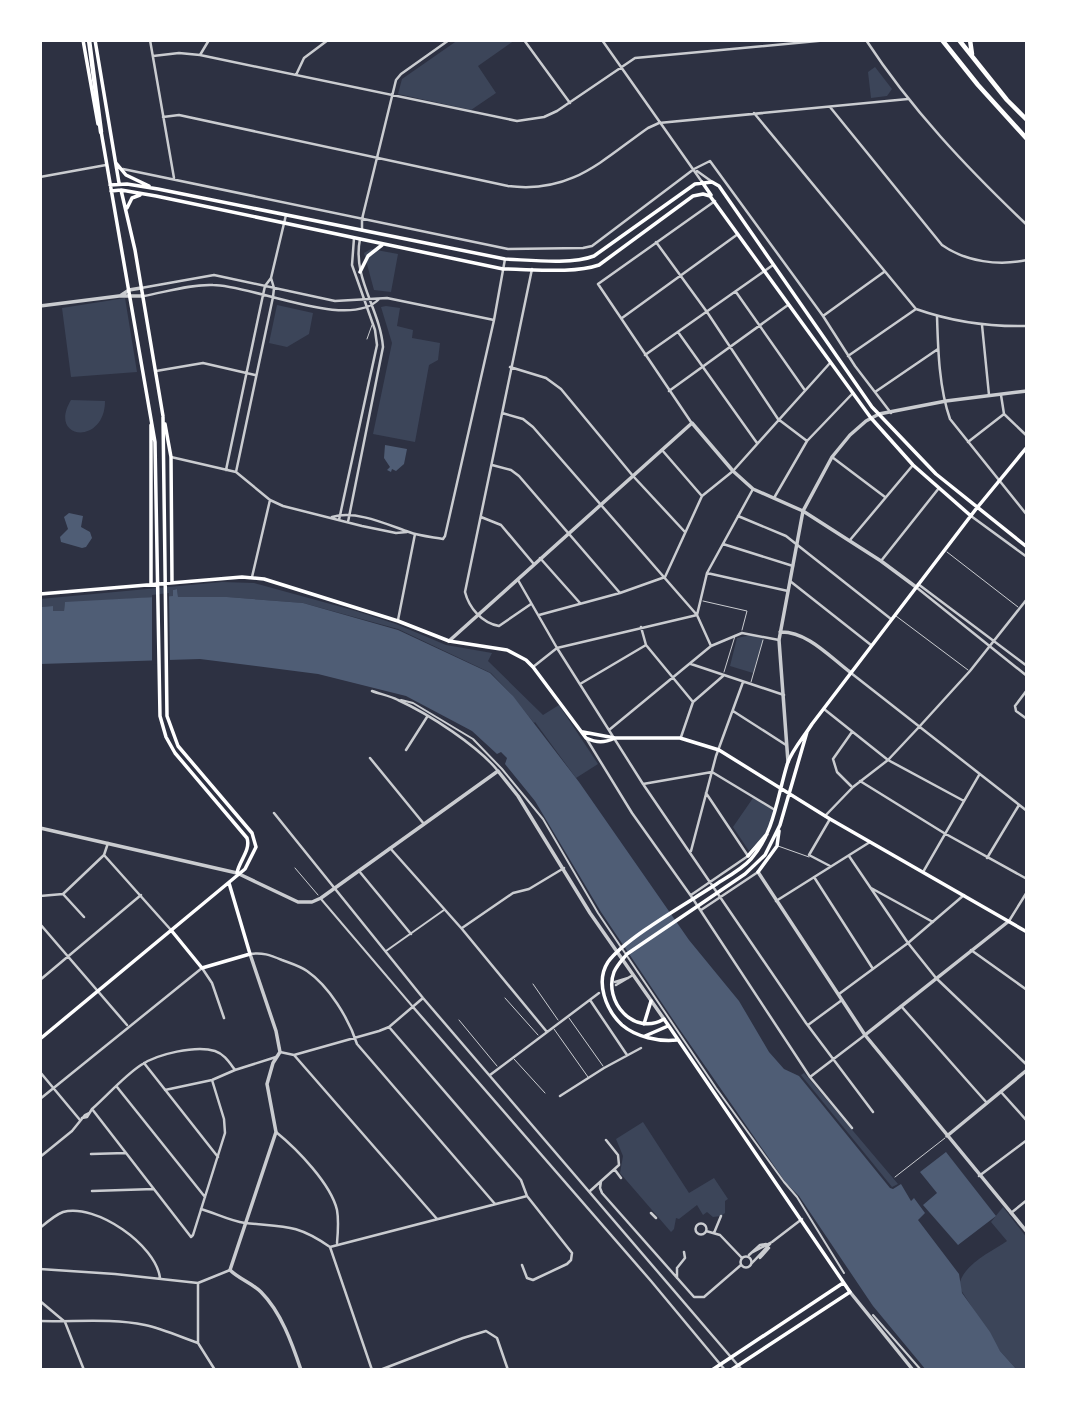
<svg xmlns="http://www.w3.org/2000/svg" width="1067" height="1410" viewBox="0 0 1067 1410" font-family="Lato,sans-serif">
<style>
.green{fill:#3c4559}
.water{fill:#4f5d75}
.pier{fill:#2d3142}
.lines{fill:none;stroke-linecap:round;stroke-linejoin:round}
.service{stroke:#caccd0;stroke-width:1}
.pedestrian{stroke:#caccd0;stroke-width:2}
.minor{stroke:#caccd0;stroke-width:2.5}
.tertiary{stroke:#caccd0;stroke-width:3.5}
.secondary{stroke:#fff;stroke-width:3.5}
.primary{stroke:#fff;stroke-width:4.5}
.trunk{stroke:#fff;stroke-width:4.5}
</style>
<rect width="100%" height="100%" fill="#2d3142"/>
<path class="green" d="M458 40H515L478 66 496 93 471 110 398 94 402 79Z
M875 67 892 89 887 96 871 98 868 72Z
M371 249 398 254 391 292 374 290 364 253Z
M125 298 137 372 71 377 62 308Z
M277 305 313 313 309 334 287 347 269 343Z
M386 306 400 308 397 326 413 330 412 338 440 343 438 360 429 365 415 442 373 434 392 343 381 307Z
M71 400 105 401C105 446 47 440 71 400Z
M222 582 254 583 356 611 396 624 446 645 492 653 488 661 543 715 559 705 598 764 576 778 535 722 534 723 510 693 491 673 398 629 303 603 227 597 178 598 177 589 173 590V596L65 603 64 611H53V606L40 607V599Z
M751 635 763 639 753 673 730 666 737 638Z
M753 798 774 810 767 832 749 851 733 827Z
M804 1073 898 1184 892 1187 801 1075Z
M643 1122 689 1193 714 1178 728 1199 725 1201V1213L721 1216 713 1217 707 1212 703 1215 697 1205 679 1219 676 1218 674 1229 671 1232 620 1173 623 1156 616 1139Z
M1003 1207 1027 1238V1370H1017L1000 1351 959 1287C961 1265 991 1252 1007 1241L991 1222Z"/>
<path class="water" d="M385 445 407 449 404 464 396 471 392 469 391 472 387 470 390 467 384 458Z
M69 513 83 516 81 527 90 532 92 538 86 547 82 548 61 542 60 537 68 529 64 517Z
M177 589 178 597H227L303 603 398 630 490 673 513 696 579 782 689 940 739 1001 769 1052 784 1069 799 1076 890 1188 893 1189 901 1184 911 1201 914 1198 925 1213 918 1220 959 1274 962 1293 990 1332 1000 1351 1017 1370H926L873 1306 799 1196 786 1183 678 1027 601 912 535 801 505 764 507 758 501 752 497 754 472 731 406 696 318 674 200 659 40 664V607L53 606V611H64L65 602 173 596V590Z
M946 1152 996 1216 958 1245 923 1205 937 1193 920 1172Z"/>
<path class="pier" d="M169 593 170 665 152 664V595Z"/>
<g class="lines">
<path class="service" d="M367 339 372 325
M947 552 1018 607
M703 601 747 611 742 630
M896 616 968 670
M724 672 735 636
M751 682 763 640
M778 846 809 857
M295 868 318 895
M533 984 558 1020
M505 998 538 1035
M569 1018 603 1066
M459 1020 497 1066
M554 1029 588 1077
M514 1059 545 1093
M895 1177 945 1138"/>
<path class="pedestrian" d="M401 700 413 703 473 739 502 769 543 819 598 913 716 1088 784 1182 797 1197 844 1273
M321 899 413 1007
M386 951 444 910
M873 1315 921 1370"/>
<path class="minor" d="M150 40 174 178
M524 40 570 103
M602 40 702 182
M866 40C911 109 967 168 1027 225
M200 55 209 40
M153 56 179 53 200 55 517 121 544 117 557 111 635 58 828 40
M296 75 304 58 328 40
M830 107 942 245C966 262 999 266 1027 260
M754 113 916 309C953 322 988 327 1027 326
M163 117 179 115 508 186C571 194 601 161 648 128L659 123 908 99
M123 169 508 249 583 248 592 246 694 169 710 161 823 316 855 366 891 413
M697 171 711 181
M40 177 106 165
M362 230V219L396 80 401 74 449 40
M656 242 707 312 778 419 807 441
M141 288 214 275 335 301 387 298 494 320
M736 292 804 389
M144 296C166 292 191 284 213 285 253 285 349 331 379 299
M823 316 884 272
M937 316C938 349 939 388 950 419L1027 515
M622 318 738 234
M982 325 989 395
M678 332 757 443
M645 355 773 265
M848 356 916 309
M510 367 546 378 561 389 633 476 685 532
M156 371 203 363 255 375
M669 391 788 305
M875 392 938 349
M1001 395 1004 414 1027 436
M502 413 523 419 533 427 697 615 711 646
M691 422 598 284 715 201
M968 442 1004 414
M662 450 701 495
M171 457 236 472 270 500 283 506 362 526 396 533 407 532
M832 457 885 497
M492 465 511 470 519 476 620 593
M226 470 263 295 265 286 271 278 286 215
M236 472 273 297 274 288 271 278
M774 498 807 441 853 393
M738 516 786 536 891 619
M971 516 1027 557
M332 517C356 510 386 524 409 532 419 536 432 537 443 539L445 536 494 320 505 259
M481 517 501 525 533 563
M339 520 377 345 375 330 352 265 354 238
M348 522 383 347C380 309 352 278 360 239
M850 540 913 465
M723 544 793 566
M540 558 580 603
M881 561 939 488
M707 573 788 591
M252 577 270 500
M518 580 557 648 643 784 806 1023 873 1112
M790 581 871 645
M918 584 1027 666
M916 587 1027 676
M531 604 499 626C482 623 469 608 465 592L532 269
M539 615 620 593 665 577 702 496 733 471 830 363
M697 615 707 573 753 489
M398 620 415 534
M641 627 646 645 693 702
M691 664 784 695
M533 667 557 648 697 615
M851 673 1027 811
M580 684 646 645
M1027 690 1015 706 1016 711 1027 719
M372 691C380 694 390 696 398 700 429 714 478 746 498 771
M824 709 888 760 964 801
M733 711 786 745
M609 730 711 646 742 633 779 640
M681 737 693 702 723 676
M586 738 632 813 691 896 810 1077 852 1128
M406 750 427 717
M370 758 424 824
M860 781 944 833 1027 879
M643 784 712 772 775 810
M851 786 837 772 833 759 852 732
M274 813 423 998 742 1370
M825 816 853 787 888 760 919 727 970 671 1027 599
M830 819 809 855 830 866
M390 848 462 929 547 1032
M691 851 716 756 743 682
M104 855 171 930
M849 856 908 943 936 978 1027 1065
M987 858 1019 805
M359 871 411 934
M923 872 979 775
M814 877 873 969
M871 888 933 922
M63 894 84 917
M691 895 748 856 706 793
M40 896 63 894 104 855 108 843
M776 901 870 842
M701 910 758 872
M1009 921 1027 892
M40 924 127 1025
M462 928 513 893 529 889 564 868
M971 950 1027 990
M250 954C262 952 270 955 282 960 290 963 300 966 307 971 329 986 349 1019 357 1044L495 1204
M40 980 141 895
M615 982 628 978
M616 985 633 975
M839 994 908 943 964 895
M590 1000 627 1055
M901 1006 987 1103
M413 1007 651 1281 725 1370
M808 1025 842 1000
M389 1027 521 1180 527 1196 572 1253 571 1260 567 1264 533 1280 527 1278 522 1265
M280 1052 294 1055 379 1031 389 1027 423 998
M294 1055 437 1219
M144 1063 218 1157
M40 1072 80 1120
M490 1075 599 993
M810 1077 865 1035
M117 1087 205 1197
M165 1090 212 1080 235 1070 276 1057
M1001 1092 1027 1121
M560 1096 604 1068 641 1048
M40 1099 202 968 212 983 224 1018
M92 1109 191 1237 193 1235 225 1133 224 1119 212 1080
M82 1118 87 1117 92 1109C108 1095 123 1077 141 1065 157 1054 196 1045 215 1051 224 1054 229 1062 235 1070
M276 1132C297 1149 331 1184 337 1210 339 1221 338 1232 337 1243
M91 1154 126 1153
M40 1157 72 1131 85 1115 89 1113
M615 1170 621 1178
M979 1176 1027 1140
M601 1181 600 1188 602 1193 694 1297H704L741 1265
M92 1191 154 1189
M590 1191 619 1165 618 1155 606 1140
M201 1209C215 1213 230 1221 245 1223 283 1227 296 1223 330 1247L372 1370
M651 1213 656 1218
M1011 1213 1027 1200
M695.5 1229a5.5 5.5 0 1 1 11 0a5.5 5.5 0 1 1-11 0Z
M40 1228C47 1222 55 1215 63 1212 96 1203 156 1245 160 1278
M706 1231 720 1235 742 1258
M714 1233 721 1216
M330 1247 527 1196
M753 1252 772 1242 802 1219
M749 1255 760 1245 766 1244
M740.5 1262a5.5 5.5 0 1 1 11 0a5.5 5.5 0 1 1-11 0Z
M760 1258 769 1248
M751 1264 770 1244
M40 1269 115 1274 198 1283 230 1270
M677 1278V1268L685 1258 684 1252
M198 1283V1343L215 1370
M40 1301 65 1322 84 1370
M40 1321C75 1322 111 1318 145 1325 163 1329 181 1337 198 1343
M380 1370 463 1338 486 1331 497 1338 508 1370"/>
<path class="tertiary" d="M120 296 129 290 141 288
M40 306 119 296H142
M780 632C807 631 830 657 850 672
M449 641 692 423 733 471 753 489 803 511 881 561 916 587
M788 762 779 640 803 511 832 457 850 435 866 421 879 414 946 401 1027 391
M40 828 237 873 298 902H312L321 898 498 771 518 796 590 913 664 1019
M758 872 865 1035 1027 1232
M250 954 276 1031 280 1052 273 1063 267 1084 276 1132 230 1270C239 1279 252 1283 261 1292 281 1312 292 1343 301 1370
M865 1035 1009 921
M947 1136 1027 1070
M850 1292 913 1370"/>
<path class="secondary" d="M83 40 98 124
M95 40 119 183
M101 131 155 442 160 716 166 737 175 753 247 838C251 850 239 861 237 873
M116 163 126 175 149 186
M702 182 711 195
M110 185 127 184 158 189 505 259C530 260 571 265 594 256L695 184 712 182 719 186 872 407 936 474 1027 547
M121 190 135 250 163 416
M111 191 121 190 156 196 503 269C531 269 573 274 599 265L693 196 703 194 710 196 871 418 913 465 971 516
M127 208 132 198 140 195
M360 272 368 256 382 245
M165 424 171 457 172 582
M151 425V584
M40 594 242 577 264 579 398 621 449 641 507 650 526 660 533 667 586 738C597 743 604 743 615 738
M583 732 615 738H680L719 750 830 819 1027 932
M748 856 767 834
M758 872 777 846 779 831
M171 930 202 968 250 954 229 883
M644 1024 651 1001
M645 1036 668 1026
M40 1039 245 869 256 847 252 833 178 746 167 716 163 417
M677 1040C659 1042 636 1037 622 1025 606 1010 595 982 608 962 626 937 693 900 721 881 731 875 743 868 751 859 774 833 777 798 787 765 791 751 804 737 812 724L976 509 1027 447
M712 1370 843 1283
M731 1370 850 1292 664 1019C634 1037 603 1001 614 972 617 965 622 960 627 954L745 874 765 855 780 825 807 732"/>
<path class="primary" d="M942 40 978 85 1027 139
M959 40 1007 100 1027 120
M970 40 972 54"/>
<path class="trunk" d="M89 40 101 132"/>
</g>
<rect width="1067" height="1410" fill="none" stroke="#ffffff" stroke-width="84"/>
</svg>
